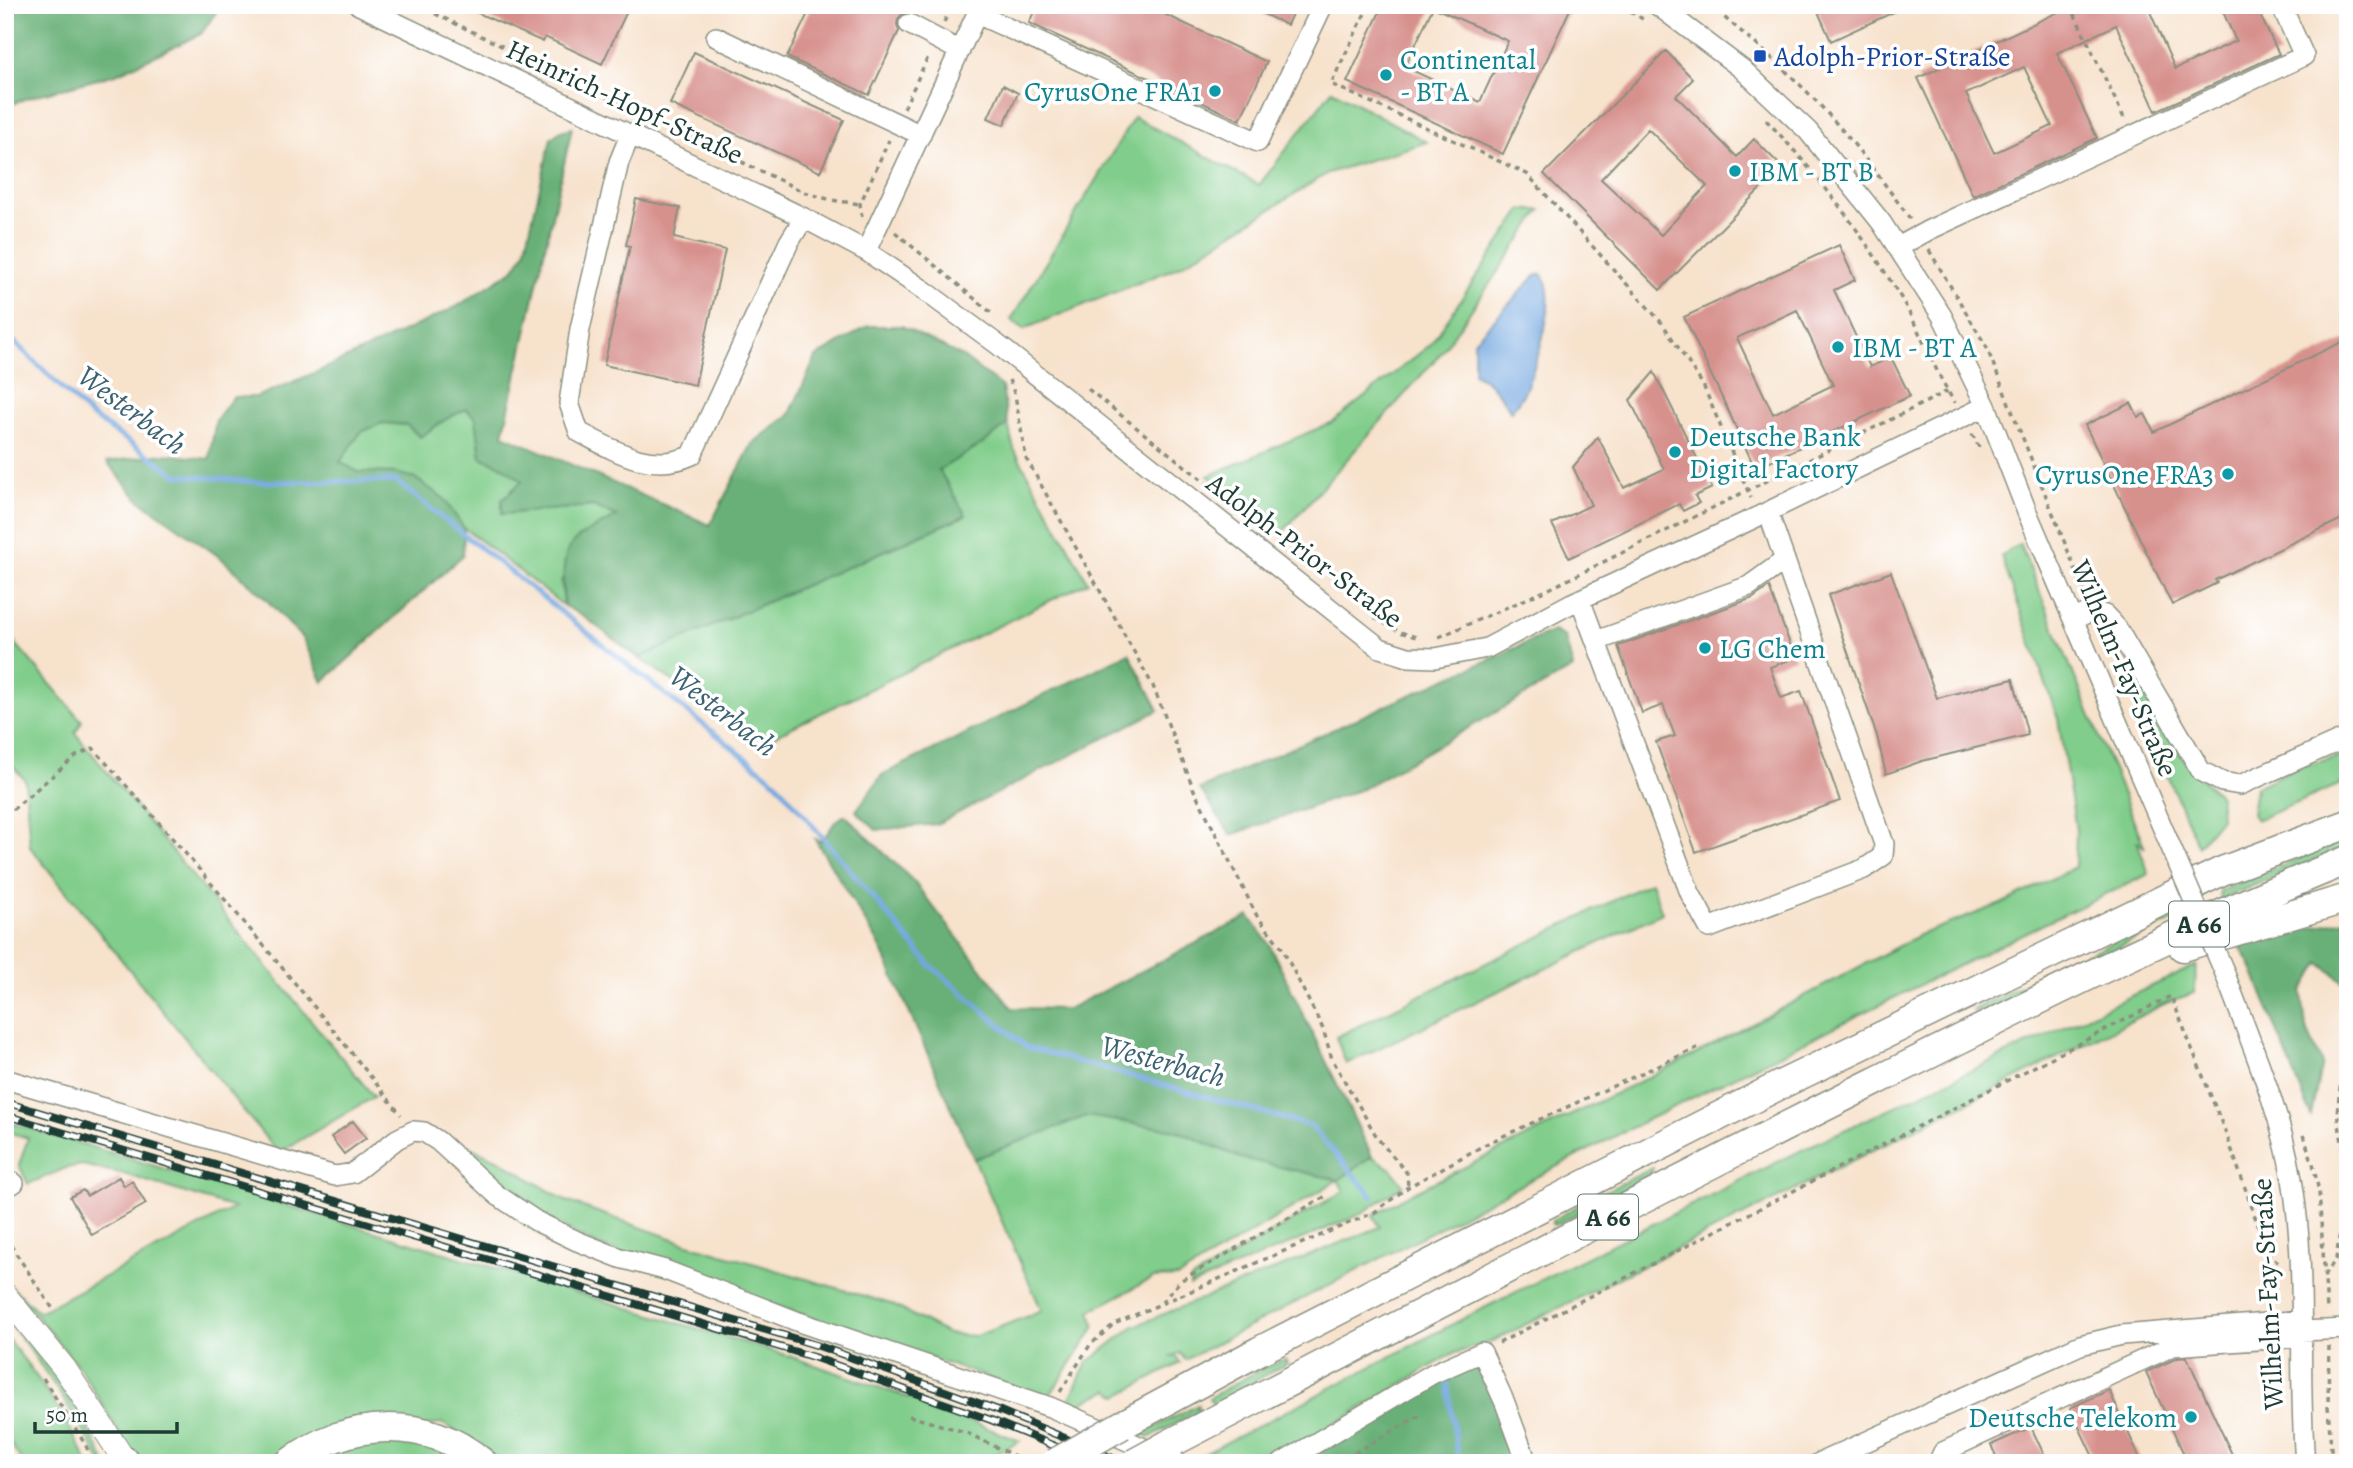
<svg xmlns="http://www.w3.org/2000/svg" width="2353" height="1468" viewBox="0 0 2353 1468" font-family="Alegreya,serif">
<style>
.green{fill:#81cd8b;stroke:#508560;stroke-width:2}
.forest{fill:#68b077;stroke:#447656;stroke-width:2}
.water{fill:#73a7e0;stroke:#49728a;stroke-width:2}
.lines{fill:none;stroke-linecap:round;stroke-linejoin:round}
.stream{stroke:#73a7e0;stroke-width:5}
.building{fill:#d7918d;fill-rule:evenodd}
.minor-casing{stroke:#8b9080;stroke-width:22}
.major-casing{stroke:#8b9080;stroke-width:25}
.highway-casing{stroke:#8b9080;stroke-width:31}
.path{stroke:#8b9080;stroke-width:3.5;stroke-dasharray:5 5;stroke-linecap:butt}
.minor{stroke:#fff;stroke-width:19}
.major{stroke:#fff;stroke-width:23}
.highway{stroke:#fff;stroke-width:28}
.rail-casing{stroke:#1f3d34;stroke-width:8}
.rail{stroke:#fff;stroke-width:5;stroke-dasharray:16;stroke-linecap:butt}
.minor-bridge-casing{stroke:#8b9080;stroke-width:22;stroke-linecap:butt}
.highway-bridge-casing{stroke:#8b9080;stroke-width:31;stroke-linecap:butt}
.minor-bridge{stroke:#fff;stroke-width:19}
.highway-bridge{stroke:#fff;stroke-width:28}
.transit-dot{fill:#1a4fb4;stroke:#fff;stroke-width:2.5}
.culture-dot{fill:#0f9aa8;stroke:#fff;stroke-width:2.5}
.labels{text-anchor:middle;stroke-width:7;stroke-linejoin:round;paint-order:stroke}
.shield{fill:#fff;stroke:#627771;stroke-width:2}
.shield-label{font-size:26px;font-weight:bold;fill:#1f3d34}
.transit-label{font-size:28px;fill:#164399;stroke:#fff;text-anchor:start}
.culture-label{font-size:28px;fill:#0d838f;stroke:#fff;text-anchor:start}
.street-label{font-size:28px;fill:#1f3d34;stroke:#fff}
.water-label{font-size:30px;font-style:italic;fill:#3c6270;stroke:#fff}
</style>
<rect width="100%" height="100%" fill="#fff"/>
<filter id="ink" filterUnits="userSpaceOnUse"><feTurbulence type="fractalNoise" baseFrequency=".0143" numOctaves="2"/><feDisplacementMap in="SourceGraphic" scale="14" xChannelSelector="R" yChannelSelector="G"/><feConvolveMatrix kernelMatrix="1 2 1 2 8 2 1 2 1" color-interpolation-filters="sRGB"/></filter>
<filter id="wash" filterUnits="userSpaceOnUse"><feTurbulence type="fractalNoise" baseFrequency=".00686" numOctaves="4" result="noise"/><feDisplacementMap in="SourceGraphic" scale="28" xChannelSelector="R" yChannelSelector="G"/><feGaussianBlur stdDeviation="1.57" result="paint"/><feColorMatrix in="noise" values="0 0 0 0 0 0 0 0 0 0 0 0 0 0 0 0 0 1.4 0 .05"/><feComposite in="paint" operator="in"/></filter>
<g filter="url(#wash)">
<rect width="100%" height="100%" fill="#f7e2cc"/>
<path class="green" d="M1332 90 1427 142 1328 173 1180 266 1024 329 1011 320 1134 117 1259 185Z
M1522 210H1541L1442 352 1281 534 1208 476 1333 422 1430 345Z
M466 409 476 418 481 457 502 466 523 481 502 500 503 514 593 506 618 516 591 530 561 581 564 606 464 528 443 498 396 473 358 472 339 462 361 432 382 423 407 425 420 437 446 419Z
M1008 424 1014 449 1088 582 762 742 639 658 965 516 939 470 985 442Z
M2020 544 2145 848 2137 841 2149 874 2027 932 1625 1131 1185 1360 1180 1353 1170 1357 1176 1356 1180 1363 1118 1396 1109 1390 1074 1406 1069 1400 1087 1363 1134 1326 1380 1227 1373 1215 1414 1192 1696 1054 1919 935 2001 904 2075 867 2076 829 2058 719 2001 556Z
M5 631 82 721 75 733 374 1097 278 1153 30 847 25 780 5 757Z
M2124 678 2135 680C2159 719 2181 767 2219 794L2221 818 2198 846Z
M2348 754V781L2256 820 2252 814 2256 787 2296 768Z
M2348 839V846L2221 899 2220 891Z
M1651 882 1662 913 1346 1064 1336 1037Z
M2171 914 2174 920 1988 1009 1975 1012 1972 1010Z
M2197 965 2194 993 2166 1003 1491 1342 1452 1354 1270 1463H1200L1193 1460 1472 1314 1812 1145Z
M1086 1116 1176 1130 1241 1158 1338 1180 1372 1156 1392 1170 1403 1185 1361 1214 1190 1286V1280L1344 1191 1338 1180 1178 1277 1153 1278 1090 1311 1095 1327 1048 1398 597 1245 507 1198 425 1128 499 1160 566 1201 688 1244 891 1304 948 1334 976 1336 1042 1311 974 1159Z
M5 1121 792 1357 924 1403 1020 1441 980 1463H502L482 1446 441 1423 278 1457 273 1463H138L80 1368 12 1287 39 1312 234 1208 124 1174 82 1165 66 1168 28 1184 19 1165 28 1138 5 1131Z
M1653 1168 1651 1175 1555 1225 1552 1224V1221L1590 1199Z
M5 1312C45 1359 79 1408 106 1463H102C73 1411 42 1364 5 1317Z
M5 1336C37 1374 66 1418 88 1463H23L5 1435Z
M1285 1359 1287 1363 1213 1404 1209 1398 1258 1371Z
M1198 1405 1197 1409 1201 1410 1150 1437 1142 1434Z
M402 1437 471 1463H308L327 1450Z"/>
<path class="forest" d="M5 5H221L201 34 116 74 27 98 5 107Z
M572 128 503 435 710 525 752 444 790 414 816 357 868 326H902L963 357 1002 387 1008 424 985 442 939 470 966 515 639 658 583 616 564 606C563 591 561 559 570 546 579 533 605 524 617 516L593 506 502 514V500L522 481 502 466 481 457 476 418 466 409 446 419 420 437 407 425 382 423 361 432 340 462 358 472 396 473 415 478 443 498 464 528 463 555 323 682 303 639 263 596 221 558 138 499 107 462 164 454 209 459 216 420 233 397H256L317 372 456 307 513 270 525 252 551 138 561 131Z
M1553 631 1565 637 1573 668 1362 789 1231 835 1200 789Z
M1129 653 1159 710 937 824 876 830 856 811 882 775Z
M845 815 914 882 1012 1008 1068 1009 1249 916 1269 944 1372 1156 1339 1180 1241 1158 1176 1130 1086 1116 974 1159 880 946 815 839 822 841 835 822Z
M2348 919V985L2320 963 2302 992 2306 1028 2322 1063 2311 1116 2250 963 2239 945Z
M1474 1358 1505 1403 1522 1463H1301Z"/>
<path class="water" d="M1541 274C1561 292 1535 372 1523 394 1520 400 1515 406 1511 412 1502 396 1491 382 1474 373V341L1535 276Z"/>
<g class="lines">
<path class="stream" d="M5 333 90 415 177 475 255 482 396 481 776 782 930 965 1026 1047 1311 1126 1373 1197
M1447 1381 1459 1463"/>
</g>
<g id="blocks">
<path class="building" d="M460 5H630L602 64 545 37 543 42Z
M812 5H911L908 12 902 14 898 19 897 25 899 31 869 95 787 57Z
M1037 5H1145L1267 62 1240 120 1029 23Z
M1244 5H1296L1287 25Z
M1383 5H1572L1503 154 1347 82ZM1433 7 1508 41 1480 102 1405 67Z
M1815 5H1909L1831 41Z
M2073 5H2147L2175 69 2236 41 2220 5H2255L2279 54 2156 111 2116 25 2057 53 2097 138 1973 196 1918 78ZM2024 67 2052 126 1994 153 1966 94Z
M1666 51 1693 79 1676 96 1737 157 1754 139 1782 167 1660 290 1544 174ZM1648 129 1707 186 1661 235 1601 179Z
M694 52 844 120 820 172 670 104Z
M1003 85 1018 93 1004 125 988 118Z
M636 199 680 208 674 238 725 250 695 385 604 365 630 246 626 245Z
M1839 245 1855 280 1834 290 1870 367 1891 357 1910 396 1755 468 1684 317ZM1797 310 1833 385 1773 414 1737 338Z
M2348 339V516L2215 580 2217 583 2172 605 2085 425 2131 403 2138 417 2145 414 2154 432Z
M1654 372 1712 488 1695 496 1699 503 1683 511 1679 504 1569 558 1552 524 1591 505 1573 467 1598 437 1624 488 1664 469 1630 400Z
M1891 572 1937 698 2013 679 2028 735 1922 761 1886 774 1877 736 1828 595Z
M1769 587 1795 658 1770 667 1781 698 1801 691 1840 801 1696 852 1656 742 1675 736 1663 705 1642 713 1618 646 1753 598Z
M353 1121 366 1138 344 1154 331 1137Z
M119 1177 124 1186 132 1181 146 1204 92 1235 70 1197 83 1190 87 1196Z
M2187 1357 2236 1463H2188L2146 1372 2177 1358Z
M2109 1390 2142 1463H2096L2070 1408Z
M2031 1427 2048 1463H1999L1991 1445Z"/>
</g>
</g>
<g filter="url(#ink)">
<use href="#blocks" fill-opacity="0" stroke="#8b9080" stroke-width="2"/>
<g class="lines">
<defs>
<path id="minor" d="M359 5 800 216 866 251 925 291 997 344 1380 648 1408 657 1435 658 1487 648 1572 603 1759 516 1986 406
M1657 5 1742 69 1808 131 1881 222 1942 316 1986 406 2027 512 2167 838
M977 14 1258 142 1323 5
M909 24 960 51
M716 37 921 135
M630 135 619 162 580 329 569 403 579 432C615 451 651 474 692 455L789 242 804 218
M1898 247 1929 230 2304 56 2281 5
M866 251 981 5
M1580 599 1690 893 1709 928 1864 869 1883 856 1884 844 1768 512
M2074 619 2092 611 2105 615 2117 628 2201 771 2222 782 2240 785 2348 737
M1596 641 1749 586 1785 560
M2224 971C2249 1039 2280 1108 2292 1179 2308 1273 2297 1369 2305 1463
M5 1079 335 1176 353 1173 397 1139 413 1131 424 1132 438 1141 497 1195 536 1221 577 1241 620 1258 665 1270 799 1322 1050 1407 1178 1463
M5 1188 14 1183
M2301 1331 2348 1329
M1282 1463 1432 1374 1482 1352 1505 1403 1527 1463
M1819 1463 2080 1345 2122 1335 2301 1320
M1938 1463 1943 1452 2173 1346 2301 1337"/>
<path id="major" d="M5 1295 65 1369 125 1461"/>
<path id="highway" d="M2183 947 2348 898
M1122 1425 1259 1351 1780 1085 2222 871 2348 824
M1167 1445C1402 1324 1637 1200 1874 1082 2030 1004 2186 925 2348 860
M125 1461 126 1463
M289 1463C345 1419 427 1414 483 1463"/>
</defs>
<use href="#minor" class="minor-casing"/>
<use href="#major" class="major-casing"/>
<use href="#highway" class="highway-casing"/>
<path class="path" d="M417 5 804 192 831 200 860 204
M1369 5 1331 84 1527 174 1662 323 1703 385 1751 498
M1622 5 1644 20
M1709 5C1751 39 1792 74 1828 114 1858 147 1884 183 1911 220
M2070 5 2124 118
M944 22 952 5
M904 108 929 55
M1766 120C1818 174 1862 233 1901 298 1921 332 1934 370 1955 403
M862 217 860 204 889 140
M895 232 994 315
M1929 250 1986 346 2086 596
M1009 380 1015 395 1026 458 1153 686 1194 790 1257 916 1282 948 1323 1029 1332 1059 1378 1139 1407 1173 1408 1187
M1088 389 1312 567
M1972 434 1980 449
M1375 618 1400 632 1419 638
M1439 637 1549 589 1948 391
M5 816 76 756 93 748C199 867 302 989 401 1115
M2303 1135 2313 1163 2319 1192 2327 1310
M5 1237 53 1309
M2324 1276 2336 1259 2341 1226 2346 1165 2337 1113 2343 1065 2348 1063
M1162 1302 1180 1281 1326 1196
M1499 1343 2171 996 2228 1139 2268 1254 2282 1265
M2329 1346 2328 1406 2332 1463
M43 1378 85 1444 94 1463
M1060 1392 1090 1345 1114 1324 1375 1212 1408 1187 1488 1143 1699 1047
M909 1416 965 1432 1029 1463
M1337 1463 1422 1414"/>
<use href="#minor" class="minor"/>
<use href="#major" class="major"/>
<use href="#highway" class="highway"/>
<defs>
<path id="rail" d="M5 1102 816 1345 998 1410 1124 1463
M5 1115 813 1357 991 1420 1096 1463"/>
</defs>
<use href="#rail" class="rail-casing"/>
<use href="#rail" class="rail"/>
<defs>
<path id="minor-bridge" d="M2167 838 2224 971"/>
<path id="highway-bridge" d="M1055 1463 1122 1425
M1134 1463 1167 1445"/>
</defs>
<use href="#minor-bridge" class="minor-bridge-casing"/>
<use href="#highway-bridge" class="highway-bridge-casing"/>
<use href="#minor-bridge" class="minor-bridge"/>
<use href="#highway-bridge" class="highway-bridge"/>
</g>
</g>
<rect class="transit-dot" x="1753" y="49" width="14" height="14" rx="3.5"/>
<g class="culture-dot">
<circle cx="1386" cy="75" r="7"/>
<circle cx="1215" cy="91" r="7"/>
<circle cx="1735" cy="171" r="7"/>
<circle cx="1838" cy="347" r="7"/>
<circle cx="1675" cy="452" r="7"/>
<circle cx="2228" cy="474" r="7"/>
<circle cx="1705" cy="648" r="7"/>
<circle cx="2191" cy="1417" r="7"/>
</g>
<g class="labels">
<g class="shield">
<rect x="2169" y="901.5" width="60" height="45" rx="5"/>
<rect x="1578" y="1194.5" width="60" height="45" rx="5"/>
</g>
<g class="shield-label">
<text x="2199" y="933">A 66</text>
<text x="1608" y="1226">A 66</text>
</g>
<g class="transit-label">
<text x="1774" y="66">Adolph-Prior-Straße</text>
</g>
<g class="culture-label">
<text x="1400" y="69">Continental<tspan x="1400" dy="32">- BT A</tspan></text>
<text x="1201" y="101" text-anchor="end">CyrusOne FRA1</text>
<text x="1749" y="181">IBM - BT B</text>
<text x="1852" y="357">IBM - BT A</text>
<text x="1689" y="446">Deutsche Bank<tspan x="1689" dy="32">Digital Factory</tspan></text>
<text x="2214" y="484" text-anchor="end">CyrusOne FRA3</text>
<text x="1719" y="658">LG Chem</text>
<text x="2177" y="1427" text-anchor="end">Deutsche Telekom</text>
</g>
<g class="street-label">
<text transform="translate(625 101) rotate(25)" y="10">Heinrich-Hopf-Straße</text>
<text transform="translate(1305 550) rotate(37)" y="10">Adolph-Prior-Straße</text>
<text transform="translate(2125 668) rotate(67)" y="10">Wilhelm-Fay-Straße</text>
<text transform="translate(2267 1294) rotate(-93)" y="10">Wilhelm-Fay-Straße</text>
</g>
<g class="water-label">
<text transform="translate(132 410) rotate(37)" y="10">Westerbach</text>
<text transform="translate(723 711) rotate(38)" y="10">Westerbach</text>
<text transform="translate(1163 1061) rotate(15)" y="10">Westerbach</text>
</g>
</g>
<rect width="2353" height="1468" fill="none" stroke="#fff" stroke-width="28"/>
<path d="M35 1422v10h142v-10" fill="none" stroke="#1f3d34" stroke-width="3.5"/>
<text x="46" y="1422" font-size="21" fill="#1f3d34" stroke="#ffffff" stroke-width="5" paint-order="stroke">50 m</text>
</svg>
